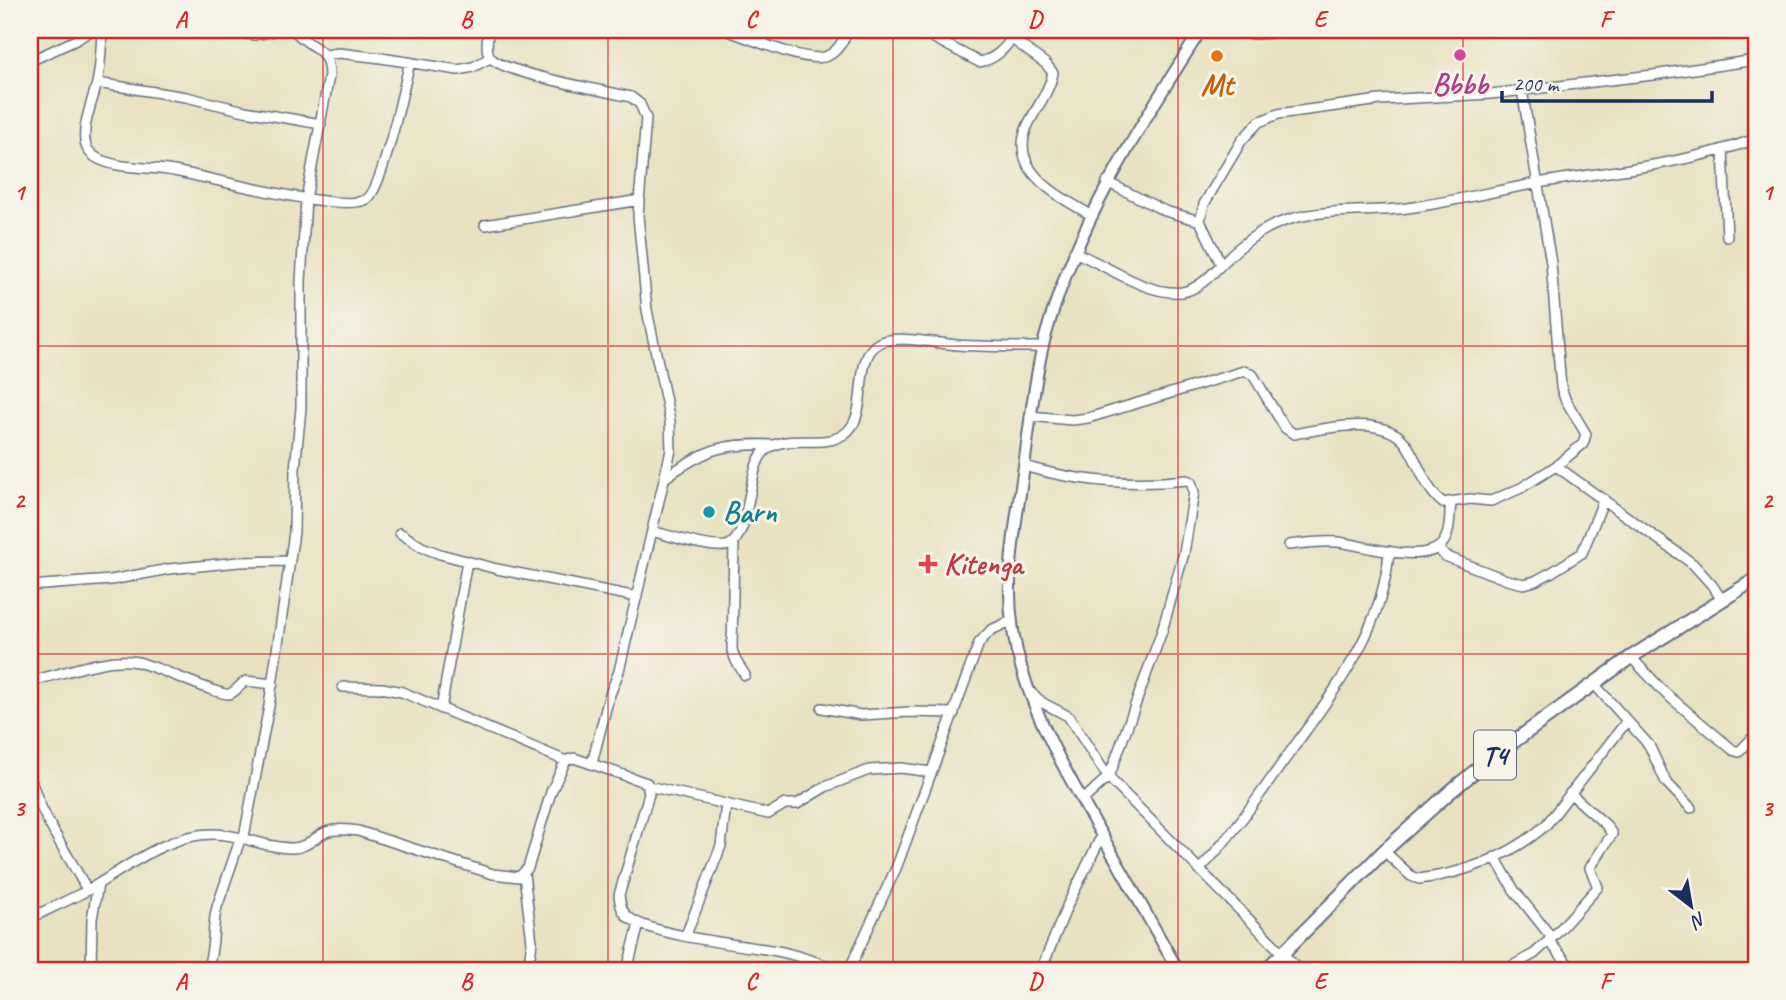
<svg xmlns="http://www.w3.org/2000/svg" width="1786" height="1000" viewBox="0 0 1786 1000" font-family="Caveat,sans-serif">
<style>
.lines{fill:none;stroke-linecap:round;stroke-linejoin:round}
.minor-casing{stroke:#636e81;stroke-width:12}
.major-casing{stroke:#636e81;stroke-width:14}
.highway-casing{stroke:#636e81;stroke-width:16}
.minor{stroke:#fff;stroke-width:9}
.major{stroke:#fff;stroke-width:10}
.highway{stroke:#fff;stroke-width:12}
.grid{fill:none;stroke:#d62828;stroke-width:2;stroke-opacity:0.55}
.hotel-dot{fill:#d1479c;stroke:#f7f3e8;stroke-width:2.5}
.food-dot{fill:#e8710a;stroke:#f7f3e8;stroke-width:2.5}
.culture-dot{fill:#0f9aa8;stroke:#f7f3e8;stroke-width:2.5}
.health-dot{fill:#e0444e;stroke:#f7f3e8;stroke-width:2.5}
.labels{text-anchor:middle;stroke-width:6;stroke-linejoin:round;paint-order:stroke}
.shield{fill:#f7f3e8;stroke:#5d6a87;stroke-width:2}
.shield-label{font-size:28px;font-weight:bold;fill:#1b2f5e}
.hotel-label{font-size:30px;font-weight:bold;fill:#b23c85;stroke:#f7f3e8}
.food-label{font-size:30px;font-weight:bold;fill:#c56008;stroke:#f7f3e8}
.culture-label{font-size:30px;font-weight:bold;fill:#0d838f;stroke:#f7f3e8;text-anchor:start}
.health-label{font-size:30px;font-weight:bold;fill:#be3a42;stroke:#f7f3e8;text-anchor:start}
.neatline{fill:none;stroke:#d62828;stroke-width:2.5}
.grid-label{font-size:23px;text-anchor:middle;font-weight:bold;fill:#d62828}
</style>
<rect width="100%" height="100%" fill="#f7f3e8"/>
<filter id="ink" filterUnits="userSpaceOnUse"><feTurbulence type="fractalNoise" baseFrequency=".0143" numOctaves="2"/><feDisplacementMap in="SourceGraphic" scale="14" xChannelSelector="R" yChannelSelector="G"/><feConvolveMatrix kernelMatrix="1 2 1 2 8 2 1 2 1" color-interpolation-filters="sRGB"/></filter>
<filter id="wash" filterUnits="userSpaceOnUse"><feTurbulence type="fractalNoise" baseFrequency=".00686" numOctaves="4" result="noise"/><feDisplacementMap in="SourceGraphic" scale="28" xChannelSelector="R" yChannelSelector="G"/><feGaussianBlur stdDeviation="1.57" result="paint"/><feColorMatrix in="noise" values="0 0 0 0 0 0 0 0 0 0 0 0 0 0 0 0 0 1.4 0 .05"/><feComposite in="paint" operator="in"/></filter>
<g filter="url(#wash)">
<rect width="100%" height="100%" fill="#e8e2c1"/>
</g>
<g filter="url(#ink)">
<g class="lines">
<defs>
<path id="minor" d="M102 30C101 47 101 66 97 83 93 100 78 134 88 150 91 154 96 158 101 160 124 170 150 166 174 171 207 177 344 214 367 199 383 188 404 85 410 62
M228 30 254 35 279 30
M488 30C488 38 485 50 490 57 501 73 606 91 631 97L640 104 646 118 638 215 647 310 670 421 671 450 619 671 609 697 592 763
M725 30C748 37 802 62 824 57 837 54 843 40 849 30
M919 30 979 62C999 59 1007 44 1019 30
M1199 31 1257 34 1314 30
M1012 39 1046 64 1053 73C1049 93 1035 109 1027 127 1008 171 1060 197 1091 215
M761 43 768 30
M325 55 339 53 381 58 458 70 473 67 490 58
M30 61 76 40 92 30
M97 83 186 97 245 111 321 124
M1723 149 1727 237
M1107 182 1165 211 1200 221
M485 225 640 200
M1074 252C1107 265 1147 296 1182 292 1206 288 1222 260 1240 247 1254 235 1273 224 1291 219 1328 208 1369 213 1407 208 1451 202 1494 191 1538 183 1611 171 1686 164 1756 139
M1221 264 1200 221 1204 204 1242 140 1259 122 1278 114 1380 100 1491 94 1653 75 1756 60
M1030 416 1072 420 1088 418 1244 371 1253 375 1285 428 1294 434C1327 428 1388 413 1408 447 1420 466 1425 489 1443 503L1470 499 1491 501 1521 488 1556 466 1583 444 1586 434 1565 399 1561 387 1551 263 1522 90
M1024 466C1078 482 1131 486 1187 480L1191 482 1194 492 1184 553 1162 631 1112 769 1108 777 1082 801
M1556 466 1693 564 1712 585 1722 600
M666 477C709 447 724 443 776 445
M652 531C667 535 716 551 729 545 751 535 747 471 763 453 785 428 832 456 852 426 867 404 854 357 879 343 895 334 939 344 958 345 986 347 1015 347 1043 347
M400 533 422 547 440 554 497 569 637 597
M734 542 732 650 736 661 745 675
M1289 545C1305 543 1322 541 1338 542 1363 545 1424 565 1442 544 1451 534 1449 516 1451 503
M1438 549 1445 556 1507 580 1524 584 1535 581 1552 572 1582 553 1604 499
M30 586 111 580 169 569 239 562 290 561
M1631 657 1665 693 1733 750 1739 752 1756 734
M30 681C61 675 106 656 137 662 154 665 220 696 229 694 235 693 240 684 246 681L273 684
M1594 684 1649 745 1666 782 1691 808
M343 687 382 688 402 692 566 761
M1030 692 1043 703 1068 716 1108 777 1299 970
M822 708 861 715 910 712 954 713
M441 709 467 561
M30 776C41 818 67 852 87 890
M648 786 768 814 785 804H797L825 787 869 770 901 768 931 772
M244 837 269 706 294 532 295 469 301 408V281L306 199 329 76C329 45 310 50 294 30
M1384 851 1411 876 1419 879C1465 873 1511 856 1546 825L1627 721
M1495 857 1514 890 1552 938
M1199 870C1236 832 1263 789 1294 747 1337 687 1384 627 1389 551
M524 874 532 942 528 970
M30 918C49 909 69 900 88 890 125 869 168 833 214 834 240 834 268 849 293 848 306 848 315 837 326 832 337 828 348 830 358 831L493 874 519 877 528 868 551 792 564 764 567 760 574 758 647 783 649 794 619 895C620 903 621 910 626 915 644 935 748 946 777 951 798 955 819 963 839 970
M686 935 721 846 726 804
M1549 941 1573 970
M91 970 92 919 98 884
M207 970C216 945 211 930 217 907L241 837
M627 970 639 924
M849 970 897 866 979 643 991 630 1011 621
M1041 970 1068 904 1102 835
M1505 970 1534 954 1555 935 1598 887 1590 868 1612 834 1606 825 1570 793"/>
<path id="major" d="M1178 970C1151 923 1125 875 1097 827 1069 777 1039 726 1022 670 999 596 1014 540 1024 466 1030 424 1034 381 1044 341 1075 226 1138 129 1201 30"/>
<path id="highway" d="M1266 970 1384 851 1451 791 1491 758 1631 657 1756 579"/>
</defs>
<use href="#minor" class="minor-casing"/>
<use href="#major" class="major-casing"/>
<use href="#highway" class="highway-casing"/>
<use href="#minor" class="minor"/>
<use href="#major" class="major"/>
<use href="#highway" class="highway"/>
</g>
</g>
<path class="grid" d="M323 30V970M608 30V970M893 30V970M1178 30V970M1463 30V970M30 346H1756M30 654H1756"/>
<circle class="hotel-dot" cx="1460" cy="55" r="7"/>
<circle class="food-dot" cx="1217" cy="56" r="7"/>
<circle class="culture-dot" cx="709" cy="512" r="7"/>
<path class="health-dot" d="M924.5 553.5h7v7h7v7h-7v7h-7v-7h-7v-7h7z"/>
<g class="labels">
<rect class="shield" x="1474" y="730.5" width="42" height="49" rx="5"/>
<g class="shield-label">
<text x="1495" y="765">T4</text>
</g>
<g class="hotel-label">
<text x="1460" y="94">Bbbb</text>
</g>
<g class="food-label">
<text x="1217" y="95">Mt</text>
</g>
<g class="culture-label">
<text x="723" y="522">Barn</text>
</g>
<g class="health-label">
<text x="944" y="574">Kitenga</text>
</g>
</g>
<rect width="1786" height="1000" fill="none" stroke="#f7f3e8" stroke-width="77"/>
<g transform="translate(1691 906) rotate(149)" stroke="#f7f3e8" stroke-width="5" paint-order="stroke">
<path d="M0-5L12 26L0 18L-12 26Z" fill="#1b2f5e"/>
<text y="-10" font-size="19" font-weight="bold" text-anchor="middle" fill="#1b2f5e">N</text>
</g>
<path d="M1502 91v10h210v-10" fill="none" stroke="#1b2f5e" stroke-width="3.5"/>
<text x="1513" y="91" font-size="21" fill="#1b2f5e" stroke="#f7f3e8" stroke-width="5" paint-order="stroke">200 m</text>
<rect x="38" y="38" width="1710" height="924" class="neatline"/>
<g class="grid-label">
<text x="181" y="27">A</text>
<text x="466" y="27">B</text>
<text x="751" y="27">C</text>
<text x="1035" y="27">D</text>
<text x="1320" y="27">E</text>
<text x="1605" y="27">F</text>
<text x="19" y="200">1</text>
<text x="1767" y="200">1</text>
<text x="19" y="508">2</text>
<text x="1767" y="508">2</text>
<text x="19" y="816">3</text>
<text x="1767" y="816">3</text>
<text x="181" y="989">A</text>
<text x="466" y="989">B</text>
<text x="751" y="989">C</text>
<text x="1035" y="989">D</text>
<text x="1320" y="989">E</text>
<text x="1605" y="989">F</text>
</g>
</svg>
